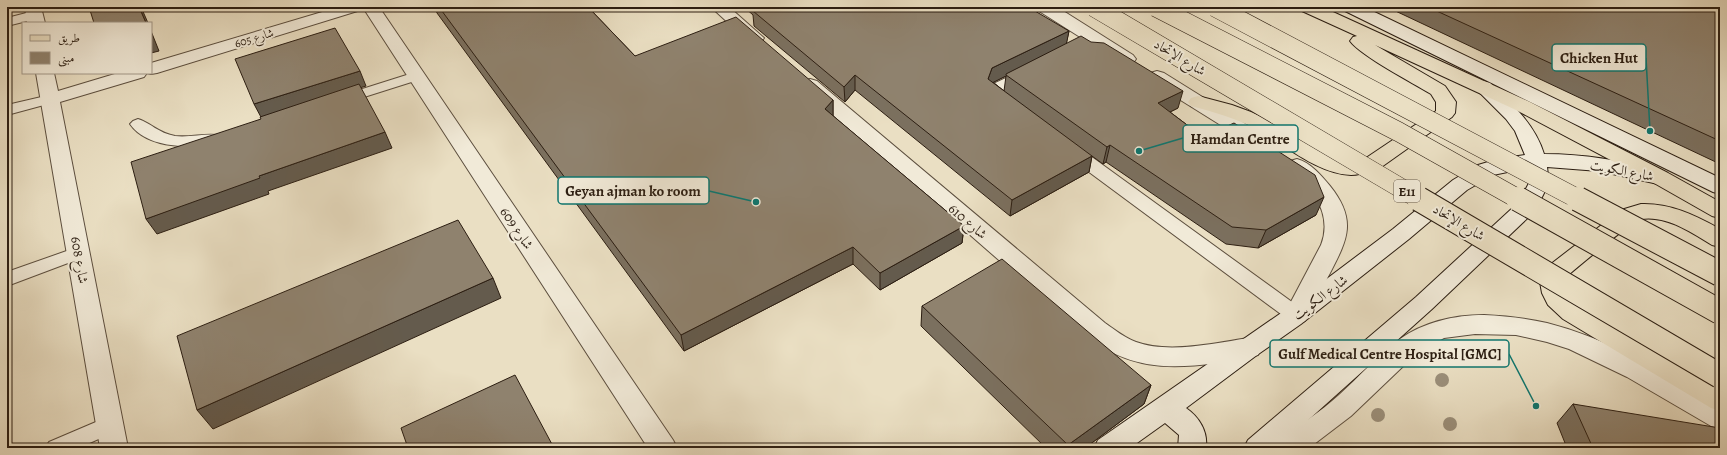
<svg xmlns="http://www.w3.org/2000/svg" width="1727" height="455" viewBox="0 0 1727 455" font-family="Alegreya,Amiri,serif">
<style>
.lines{fill:none;stroke-linecap:round;stroke-linejoin:round}
.service-casing{stroke:#5c4e3e;stroke-width:2}
.minor-casing{stroke:#5c4e3e;stroke-width:2}
.tertiary-casing{stroke:#5c4e3e;stroke-width:2}
.secondary-casing{stroke:#2c1e12;stroke-width:2}
.primary-casing{stroke:#2c1e12;stroke-width:2}
.service{fill:#f1ead8;fill-rule:evenodd}
.minor{fill:#f1ead8;fill-rule:evenodd}
.tertiary{fill:#f1ead8;fill-rule:evenodd}
.secondary{fill:#f1ead8;fill-rule:evenodd}
.primary{fill:#eadfc3;fill-rule:evenodd}
.trunk-bridge-far1-casing{stroke:#2c1e12;stroke-width:20;stroke-linecap:butt}
.trunk-bridge-casing{stroke:#2c1e12;stroke-width:26;stroke-linecap:butt}
.trunk-bridge-far1{stroke:#eadfc3;stroke-width:19}
.trunk-bridge{stroke:#eadfc3;stroke-width:24}
.tree{fill:#9b8f7a}
.wall{fill:#7b705f;stroke:#2c1e12;fill-rule:evenodd}
.shaded-wall{fill:#645b4d;stroke:#2c1e12}
.building{fill:#8f826e;stroke:#2c1e12}
.labels{text-anchor:middle;stroke-width:4;stroke-linejoin:round;paint-order:stroke}
.far-street-label{font-size:12px;fill:#2c1e12;stroke:#f1ead8}
.shield{fill:#f1ead8;stroke:#675b4d;stroke-width:1}
.shield-label{font-size:13px;font-weight:bold;fill:#2c1e12}
.street-label{font-size:14px;fill:#2c1e12;stroke:#f1ead8}
.leader{fill:none;stroke:#0f766e;stroke-width:1.5}
.callout-dot{fill:#0f766e;stroke:#f1ead8;stroke-width:1.5}
.callout{fill:#f1ead8;stroke:#0f766e;stroke-width:1.5}
.callout-label{font-size:15px;text-anchor:middle;font-weight:bold;fill:#2c1e12}
</style>
<rect width="100%" height="100%" fill="#eadfc3"/>
<filter id="stains"><feTurbulence type="fractalNoise" baseFrequency=".005" numOctaves="4"/><feColorMatrix values="0 0 0 0 .2 0 0 0 0 .09 0 0 0 0 .02 0 0 0 .5 -.17"/></filter>
<radialGradient id="worn" r=".72"><stop offset=".6" stop-color="#630" stop-opacity="0"/><stop offset="1" stop-color="#630" stop-opacity=".3"/></radialGradient>
<g class="lines">
<defs>
<path id="service" d="M34 11 39 12 41 15 39 18 7 26V18Z
M1025 69 1030 70 1032 73 1030 76 1003 90 1002 93 1013 102 1011 105C1002 107 993 102 988 94L991 85Z
M416 72 421 73 423 76 421 79 342 104 337 103 335 100 337 97Z
M50 95 55 96 57 99 55 102 7 115V105Z
M138 119C151 123 158 133 175 136 190 138 210 132 222 136L225 139 222 142C196 149 148 150 130 124L133 121Z
M1072 146 1078 147 1303 310 1305 315 1303 320 1296 322 1289 320 1066 155 1064 151 1066 147Z
M78 247 84 249 87 253 84 257 7 286V272Z
M110 416 117 419 120 425 117 431 78 448H45L49 442Z"/>
<path id="minor" d="M25 7H41L45 23H27Z
M339 7H379L673 440 677 448H648L364 9 157 73 151 74 147 73 144 77 60 102 128 448H100L36 73H54L58 91 118 73H151V63Z
M711 7H729L764 38 761 42 755 43 749 42Z
M810 79 817 81 1105 323C1115 330 1125 338 1136 342 1169 354 1215 343 1249 338L1258 341 1261 348 1258 355C1244 359 1230 361 1216 363 1166 370 1129 368 1087 337L803 89 801 85 803 81Z"/>
<path id="tertiary" d="M1037 7H1057L1133 55 1136 59 1133 63 1127 64 1121 63 1039 11Z
M1157 71 1164 73 1265 136 1268 140 1265 144 1258 146 1251 144 1150 81 1148 77 1150 73Z
M1297 159C1311 163 1321 175 1330 186 1358 221 1347 240 1329 275 1320 291 1313 306 1305 321L1296 324 1287 321 1284 315 1321 245C1330 222 1321 200 1304 183 1298 177 1291 173 1287 166L1290 161Z
M1484 315C1505 316 1526 318 1547 323 1610 339 1665 373 1720 405V429L1711 426 1627 377 1569 349 1547 342 1516 335 1475 334 1444 338 1418 352 1351 416 1309 448H1272L1276 440C1298 427 1320 412 1339 395 1359 377 1378 355 1400 339 1424 322 1455 315 1484 315Z"/>
<path id="secondary" d="M1343 7H1364L1720 178V194L1713 192 1345 11Z
M1483 81 1490 83C1512 104 1535 124 1544 154 1585 154 1626 161 1665 172L1668 177 1665 182 1658 184 1599 171 1547 167 1549 183 1535 211 1432 309 1277 448H1244L1248 440 1416 297 1519 202 1529 183 1527 168 1493 175 1467 190 1409 239 1301 324 1257 355 1186 408C1199 417 1208 431 1206 448H1178L1179 435 1165 423 1130 448H1094L1098 440 1284 311 1393 229 1453 180 1478 165 1498 159 1525 155 1515 131 1506 119 1474 87 1476 83Z"/>
<path id="primary" d="M1300 7H1322L1530 102 1668 173 1720 202V218L1712 216 1654 183 1516 110 1375 45 1445 86 1456 102 1455 113 1452 117 1380 168C1371 171 1361 175 1351 175 1315 173 1285 144 1255 128 1234 118 1214 112 1191 106L1188 102 1191 98 1198 96 1232 105 1251 112 1278 125 1327 154 1342 160 1351 161 1366 158 1436 111V102L1431 94C1413 83 1361 56 1350 41L1353 37 1357 36 1302 11Z
M1641 204C1670 203 1695 215 1720 229V247L1712 245C1691 232 1666 215 1641 219 1632 221 1578 267 1567 276 1557 289 1570 298 1579 307L1720 387V411L1711 408 1563 319 1548 305 1542 293 1540 282 1546 270 1551 264 1621 210Z"/>
</defs>
<use href="#service" class="service-casing"/>
<use href="#minor" class="minor-casing"/>
<use href="#tertiary" class="tertiary-casing"/>
<use href="#secondary" class="secondary-casing"/>
<use href="#primary" class="primary-casing"/>
<use href="#service" class="service"/>
<use href="#minor" class="minor"/>
<use href="#tertiary" class="tertiary"/>
<use href="#secondary" class="secondary"/>
<use href="#primary" class="primary"/>
<defs>
<path id="trunk-bridge-far1" d="M1094 7 1421 200
M1156 7 1399 132 1520 200
M1215 7 1580 200"/>
<path id="trunk-bridge" d="M1419 199 1720 376
M1518 199 1720 312
M1578 199 1720 274"/>
</defs>
<use href="#trunk-bridge-far1" class="trunk-bridge-far1-casing"/>
<use href="#trunk-bridge" class="trunk-bridge-casing"/>
<use href="#trunk-bridge-far1" class="trunk-bridge-far1"/>
<use href="#trunk-bridge" class="trunk-bridge"/>
</g>
<g class="tree">
<circle cx="1442" cy="380" r="7"/>
<circle cx="1378" cy="415" r="7"/>
<circle cx="1450" cy="424" r="7"/>
</g>
<path class="wall" d="M435 7H588L635 56 833 100V116L964 226 962 243 880 290 853 264 684 351 437 13Z
M744 7H1023L1025 10 1069 31 1066 44 1178 108 1170 112 1203 137 1316 215 1258 248 1226 244 1106 162 1103 164 1092 156 1089 172 1010 216 855 90 845 102 754 26 753 15ZM1006 76 1004 91 993 82Z
M1387 7H1720V164Z
M922 306 1151 385 1144 404 1085 448H1046L921 326Z
M1573 404 1720 448H1567L1557 423Z"/>
<path class="shaded-wall" d="M139 7H141L148 23H146Z
M151 31 159 51 151 53Z
M1069 31 1066 46 990 84 988 79 992 68Z
M360 71 366 86 262 119 254 104Z
M855 75V90L845 102 844 87Z
M1183 91 1178 108 1154 120 1158 103Z
M833 100V116L825 109Z
M385 132 392 148 268 191 269 194 157 234 146 219 259 176Z
M1110 145 1106 162 1103 164 1107 147Z
M1092 156 1089 172 1010 216 1012 200Z
M1324 197 1316 215 1258 248 1266 230Z
M964 226 962 243 880 290V273Z
M853 247V264L684 351 681 335Z
M493 278 501 298 213 429 197 410Z
M1151 385 1144 404 1085 448H1067L1068 445Z"/>
<path class="building" d="M89 7H139L146 23H94Z
M439 7H588L635 56 736 17 833 100 825 109 964 226 880 273 853 247 681 335Z
M760 7H1023L1025 10 1035 11 1069 31 992 68 988 79 1092 156 1012 200 855 75 844 87 753 11 761 8Z
M1428 7H1720V141Z
M335 28 360 71 254 104 235 59Z
M1081 36 1091 42 1104 43 1183 91 1158 103 1203 137 1234 123 1315 175 1324 197 1266 230 1232 227 1110 145 1107 147 1006 75V74Z
M359 84 385 132 259 176 260 178 146 219 131 162 261 119 260 117Z
M458 220 493 278 197 410 177 336Z
M1002 259 1151 385 1068 445 922 306Z
M515 375 554 448H408L401 428Z
M1573 404 1720 428V448H1593Z"/>
<g class="labels">
<g class="far-street-label">
<text transform="translate(254 38) rotate(-17)" y="4">شارع 605</text>
</g>
<rect class="shield" x="1394" y="180" width="26" height="22" rx="3"/>
<g class="shield-label">
<text x="1407" y="196">E11</text>
</g>
<g class="street-label">
<text transform="translate(1180 57) rotate(31)" y="5">شارع الإتحاد</text>
<text transform="translate(1622 170) rotate(11)" y="5">شارع الكويت</text>
<text transform="translate(968 221) rotate(41)" y="5">شارع 610</text>
<text transform="translate(1459 222) rotate(31)" y="5">شارع الإتحاد</text>
<text transform="translate(517 228) rotate(56)" y="5">شارع 609</text>
<text transform="translate(80 260) rotate(80)" y="5">شارع 608</text>
<text transform="translate(1320 297) rotate(-37)" y="5">شارع الكويت</text>
</g>
</g>
<path class="leader" d="M1650 131L1646 58M1139 151L1183 138M756 202L709 191M1536 406L1509 354"/>
<g class="callout-dot">
<circle cx="1650" cy="131" r="4"/>
<circle cx="1139" cy="151" r="4"/>
<circle cx="756" cy="202" r="4"/>
<circle cx="1536" cy="406" r="4"/>
</g>
<g class="callout">
<rect x="1552" y="44" width="94" height="27" rx="4"/>
<rect x="1183" y="125" width="115" height="27" rx="4"/>
<rect x="558" y="177" width="151" height="27" rx="4"/>
<rect x="1270" y="340" width="239" height="27" rx="4"/>
</g>
<g class="callout-label">
<text x="1599" y="63">Chicken Hut</text>
<text x="1240" y="144">Hamdan Centre</text>
<text x="633" y="196">Geyan ajman ko room</text>
<text x="1390" y="359">Gulf Medical Centre Hospital [GMC]</text>
</g>
<rect width="1727" height="455" fill="none" stroke="#eadfc3" stroke-width="24"/>
<rect x="8" y="8" width="1711" height="439" fill="none" stroke="#2c1e12" stroke-width="2"/>
<rect x="12" y="12" width="1703" height="431" fill="none" stroke="#2c1e12"/>
<rect x="22" y="22" width="130" height="52" fill="#f1ead8" stroke="#a29889"/>
<rect x="30" y="35" width="20" height="6" fill="#eadfc3" stroke="#a29889"/>
<text x="58" y="42" font-size="12" fill="#2c1e12">طريق</text>
<rect x="30" y="52" width="20" height="12" fill="#8f826e" stroke="#a29889"/>
<text x="58" y="62" font-size="12" fill="#2c1e12">مبنى</text>
<rect width="100%" height="100%" filter="url(#stains)"/>
<rect width="100%" height="100%" fill="url(#worn)"/>
</svg>
